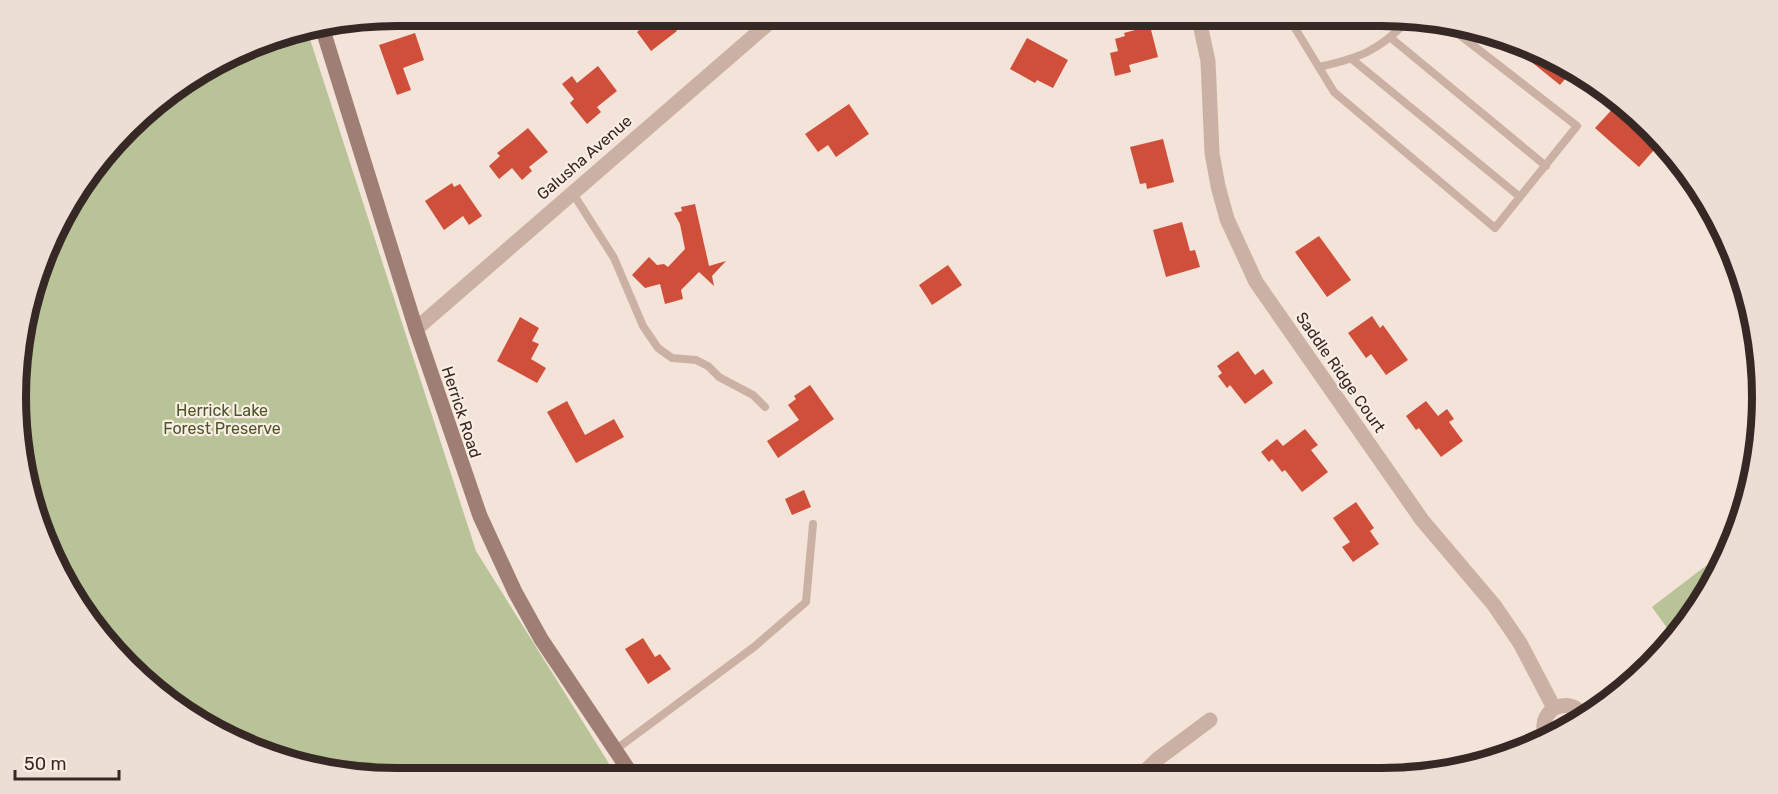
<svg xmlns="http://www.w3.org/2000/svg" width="1778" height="794" viewBox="0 0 1778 794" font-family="Rubik,sans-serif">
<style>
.green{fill:#b8c397}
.building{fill:#cf4f3a}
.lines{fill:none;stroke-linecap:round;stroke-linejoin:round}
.lane{stroke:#cbb1a3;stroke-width:8}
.street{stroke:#cbb1a3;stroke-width:15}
.secondary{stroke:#9f7f74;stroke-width:15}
.labels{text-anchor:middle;stroke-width:4.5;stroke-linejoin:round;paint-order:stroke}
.street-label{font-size:16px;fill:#362925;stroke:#faeee4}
.park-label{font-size:16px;fill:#4a5628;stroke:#faeee4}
.rim{fill:none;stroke:#362925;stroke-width:8}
</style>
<rect width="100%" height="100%" fill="#f3e3d8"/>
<path class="green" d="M307 30 476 551 618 778 397 779 251 750 145 684 66 588 18 447 22 323 66 206 145 110 274 35Z
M1733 545 1684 629 1675 639 1652 607Z"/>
<path class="building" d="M643 15H690L674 28 677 31 651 51 637 32 648 23Z
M1150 26 1158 57 1129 65 1131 72 1115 76 1110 53 1118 51 1115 39 1125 36 1124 33Z
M415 33 424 60 403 68 411 90 397 95 379 45Z
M1027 38 1068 60 1053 88 1037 80 1035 83 1010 69Z
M1531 47 1570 73 1560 85 1524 56Z
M598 66 617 91 597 107 601 112 587 124 570 103 574 99 562 84 572 76 577 83Z
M849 104 869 134 836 157 828 145 818 152 805 134Z
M1617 104 1651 127 1661 142 1639 167 1595 128Z
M528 128 548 152 529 167 532 171 522 180 512 168 499 179 489 166 500 156 497 153Z
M1163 139 1174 182 1147 189 1146 183 1140 184 1130 147Z
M452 183 454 187 460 184 482 216 469 225 463 216 444 230 425 201Z
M695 204 709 266 726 261 712 276 714 286 699 272 681 290 683 299 665 304 660 284 645 288 632 275 649 257 657 265 664 264 668 267 685 249 680 224 674 213 682 211 681 207Z
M1182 222 1190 251 1195 250 1200 267 1166 277 1153 230Z
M1319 236 1351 280 1327 297 1295 252Z
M948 265 962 285 932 305 919 285Z
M1372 316 1380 328 1383 325 1408 360 1386 375 1371 354 1366 358 1348 333Z
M520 317 539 328 532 341 539 344 531 359 546 368 537 383 497 361Z
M1238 351 1255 375 1263 369 1273 383 1245 404 1230 385 1227 388 1218 376 1222 373 1217 366Z
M810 385 834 419 778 458 767 441 799 420 788 405 796 399 794 396Z
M567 401 585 435 614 419 624 437 576 463 547 412Z
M1426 401 1438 416 1447 409 1454 419 1449 422 1463 441 1441 457 1419 428 1416 430 1406 416Z
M1305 429 1318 445 1311 450 1328 472 1302 492 1285 470 1282 472 1272 459 1269 462 1261 452 1277 439 1283 446Z
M804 490 811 507 792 515 785 499Z
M1356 502 1374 528 1370 531 1379 544 1353 562 1342 547 1350 542 1333 518Z
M643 638 655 657 660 654 671 669 648 684 625 649Z"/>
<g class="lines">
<path class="lane" d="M1287 15 1334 92 1495 228 1577 126 1452 29
M1391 38 1546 166
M1353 60 1520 197
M1319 67C1359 58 1379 51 1408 20
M572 192 614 258 643 326 658 348 672 358 696 360 708 366 719 377 753 395 765 407
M615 750 754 647 806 602 813 524"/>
<path class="street" d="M1198 15 1208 61 1212 153 1218 186 1227 219 1256 282 1422 520 1494 605 1520 643 1554 708
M416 329 778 15
M1547 739C1541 726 1543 717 1554 708 1567 703 1576 705 1584 717
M1139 777 1159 758 1210 720"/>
<path class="secondary" d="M322 27 416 329 480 516 515 592 541 639 634 778"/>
</g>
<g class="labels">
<g class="street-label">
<text transform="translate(584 157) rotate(-41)" y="6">Galusha Avenue</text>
<text transform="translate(1341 372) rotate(55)" y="6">Saddle Ridge Court</text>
<text transform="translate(462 412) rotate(72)" y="6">Herrick Road</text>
</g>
<g class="park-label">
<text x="222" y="416">Herrick Lake<tspan x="222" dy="18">Forest Preserve</tspan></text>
</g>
</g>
<path d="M0 0H1778V794H0ZM397 26H1381A371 371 0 0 1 1752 397V397A371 371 0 0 1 1381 768H397A371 371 0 0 1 26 397V397A371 371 0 0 1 397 26Z" fill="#eaded5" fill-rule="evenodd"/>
<path class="rim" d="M397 26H1381A371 371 0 0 1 1752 397V397A371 371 0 0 1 1381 768H397A371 371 0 0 1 26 397V397A371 371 0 0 1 397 26Z"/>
<path d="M15 770v9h104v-9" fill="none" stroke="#362925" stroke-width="3"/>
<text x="24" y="770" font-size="18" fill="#362925" stroke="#faeee4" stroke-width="4.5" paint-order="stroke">50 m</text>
</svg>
